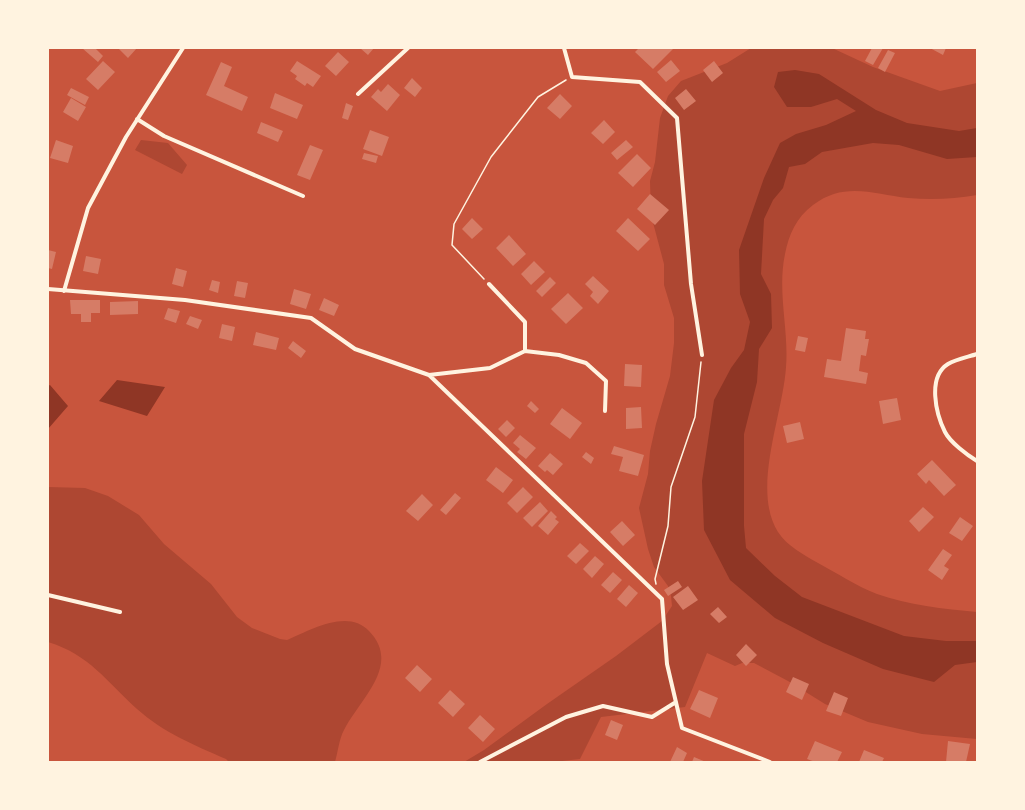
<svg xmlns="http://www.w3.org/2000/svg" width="1025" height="810" viewBox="0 0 1025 810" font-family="Manrope,sans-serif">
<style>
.green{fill:#ae4732}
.water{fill:#8f3625}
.building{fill:#d67c66}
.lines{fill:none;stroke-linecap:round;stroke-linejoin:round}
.path{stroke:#fff3e0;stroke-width:1.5}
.minor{stroke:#fff3e0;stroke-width:4}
</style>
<rect width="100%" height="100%" fill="#c8553d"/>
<path class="green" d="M751 48H832L873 67 940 91 977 83V195C954 199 932 200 908 198 874 194 844 181 813 205 796 218 789 234 785 254 777 292 789 330 786 367 783 415 751 489 778 532 787 546 804 555 818 563 837 573 856 586 877 594 908 605 944 609 977 612V739L922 734 868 722 825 704 788 681 754 663H742L735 666 707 653 685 707 601 717 580 759 553 762H464L484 750 547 704 616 656 662 621 672 606 671 596 668 586 654 567 648 549 639 508 648 474 650 451 656 424 670 376 674 343V318L664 285V264L651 215 650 181 655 162 660 118 668 96 681 81 727 63Z
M141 140 168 143 187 165 182 174 135 150Z
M48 487 85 488 108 496 139 515 164 544 211 584 237 617 252 628 280 639 287 640C310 630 348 608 369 631 402 665 360 699 344 730 339 739 338 752 335 762H229L226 759C194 745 164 733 137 709 106 681 90 655 48 642Z"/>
<path class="water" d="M795 70 819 74 876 110 907 123 959 131 977 128V157L947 159 899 145 873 143 822 152 805 164 789 167 783 188 773 200 764 219 761 274 771 294 772 328 759 349 757 382 744 434V526L746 548 775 576 802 597 904 636 946 641H977V662L955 665 934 682 883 669 823 643 775 618 730 580 704 530 702 481 714 400 731 368 744 350 750 322 740 294 739 250 764 178 780 143 796 134 826 125 856 111 837 99 811 107H787L774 87 778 72Z
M117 380 165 387 147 416 99 401Z
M50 385 68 406 48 429V386Z"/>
<path class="building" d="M82 48H95L103 56 98 62Z
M118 48H137L128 58Z
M360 48H374L368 55Z
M639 48H674L653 69 635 52Z
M872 48H883L873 65 865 61Z
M930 48H946L943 55Z
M888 50 895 53 885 72 878 68Z
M338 52 349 62 336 76 325 66Z
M671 60 680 71 666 82 657 72Z
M103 61 115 72 98 90 86 79Z
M297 61 321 76 313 87 307 83 305 86 295 79 297 76 290 71Z
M714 61 723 73 712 82 703 70Z
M221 62 232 67 224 86 248 97 242 111 206 95Z
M412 78 422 88 415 97 404 88Z
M388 84 400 95 387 111 371 97 378 89 381 92Z
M71 88 89 97 85 105 67 95Z
M686 89 696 101 684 110 675 98Z
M275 93 303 105 297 119 270 108Z
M560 94 572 106 560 119 547 108Z
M71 98 86 107 78 121 63 112Z
M346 103 353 106 348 120 342 118Z
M604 120 615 132 603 144 591 133Z
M261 122 283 131 278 142 257 133Z
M370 130 389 137 382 156 363 149Z
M56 140 73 146 68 163 50 158Z
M626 140 633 147 617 160 611 153Z
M310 145 323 150 310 180 297 175Z
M364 153 378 156 376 163 362 159Z
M637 154 651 168 633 187 618 173Z
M650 194 669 210 655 225 637 209Z
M472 218 483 229 472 239 462 229Z
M628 218 650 239 638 251 616 231Z
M509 235 526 254 513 266 496 248Z
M48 250 56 252 52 269 48 268Z
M86 256 101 259 98 274 83 271Z
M534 261 545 272 531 285 521 274Z
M176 268 187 271 183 287 172 284Z
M593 276 609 291 598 304 590 296 593 292 585 284Z
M550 277 556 283 542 297 536 291Z
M212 280 220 282 218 293 209 290Z
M237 281 248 283 245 298 234 296Z
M294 289 311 294 306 309 290 304Z
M568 293 583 308 566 324 551 309Z
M324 298 339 305 334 316 319 310Z
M70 300H100V313H91V322H81V314H71Z
M138 301V314L110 315V302Z
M168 308 180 311 176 323 164 319Z
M190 316 202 320 198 329 186 324Z
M222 324 235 327 232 341 219 338Z
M846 328 866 331 865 339H869L866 356 861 355 859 371 868 373 866 384 824 377 827 359 841 361Z
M256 332 279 338 276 350 253 345Z
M798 336 808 338 805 352 795 350Z
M293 341 306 351 301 358 288 348Z
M625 364 642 365 641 387 624 386Z
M897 398 901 420 883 424 879 401Z
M531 401 539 409 535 413 527 406Z
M641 407 642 428 626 429V408Z
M562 408 582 423 570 439 550 424Z
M507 420 515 428 506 437 498 429Z
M800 422 804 439 787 443 783 426Z
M520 435 536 448 526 459 517 452 520 449 513 443Z
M614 446 644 455 638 476 619 471 623 457 611 454Z
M586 452 594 458 591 464 582 457Z
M550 453 563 464 553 475 547 470 545 472 538 466Z
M932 460 956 485 944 496 929 480 926 484 917 474Z
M496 467 513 480 503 493 486 480Z
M523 487 533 497 517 513 507 503Z
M455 493 461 498 446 515 440 510Z
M422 494 433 505 418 521 406 511Z
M540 502 548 511 532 527 523 518Z
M923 507 934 517 919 532 909 521Z
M551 511 557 517 555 519 559 522 548 535 538 526Z
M960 517 973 526 962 541 949 533Z
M622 521 635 535 623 546 610 532Z
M580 543 589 551 576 564 567 556Z
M943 549 952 555 944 566 949 569 942 580 928 570Z
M595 556 604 564 592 578 583 569Z
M613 572 622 580 610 593 601 585Z
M678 581 682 587 668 596 664 590Z
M629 585 638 593 626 607 617 599Z
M688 586 698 600 683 610 673 597Z
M718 607 727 617 719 623 710 614Z
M746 644 757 655 746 666 736 655Z
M417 665 432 679 420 692 405 678Z
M793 677 809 684 802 700 786 692Z
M450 690 465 704 453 717 438 703Z
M699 690 718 698 710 718 690 709Z
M834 692 848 698 841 716 826 711Z
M480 715 495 729 483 742 468 728Z
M611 720 623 725 617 740 605 735Z
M815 741 842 752 837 762H815L807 759Z
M948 741 970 744 966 762H946Z
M677 747 687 753 683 762H670Z
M864 750 884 758 882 762H859Z
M694 757 706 762H692Z"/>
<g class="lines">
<path class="path" d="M484 279 452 245 454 224 491 157 538 97 566 80
M656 584 655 579 668 526 671 487 695 417 701 362"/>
<path class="minor" d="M564 48 572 77 640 82 677 118 691 284 702 355
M358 94 408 48
M137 119 164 136 303 196
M489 284 525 322V351
M48 289 185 300 311 318 355 349 429 375 662 599 667 664 682 728 770 762
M64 291 88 208 126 137 183 48
M977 354C968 357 956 359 948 364 927 377 936 414 945 432 950 442 967 455 977 461
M429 375 490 368 525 351 559 355 586 363 606 381 605 411
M48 595 120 612
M480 762 566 717 603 706 652 717 676 702"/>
</g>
<rect width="1025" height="810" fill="none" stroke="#fff3e0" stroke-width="98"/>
</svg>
